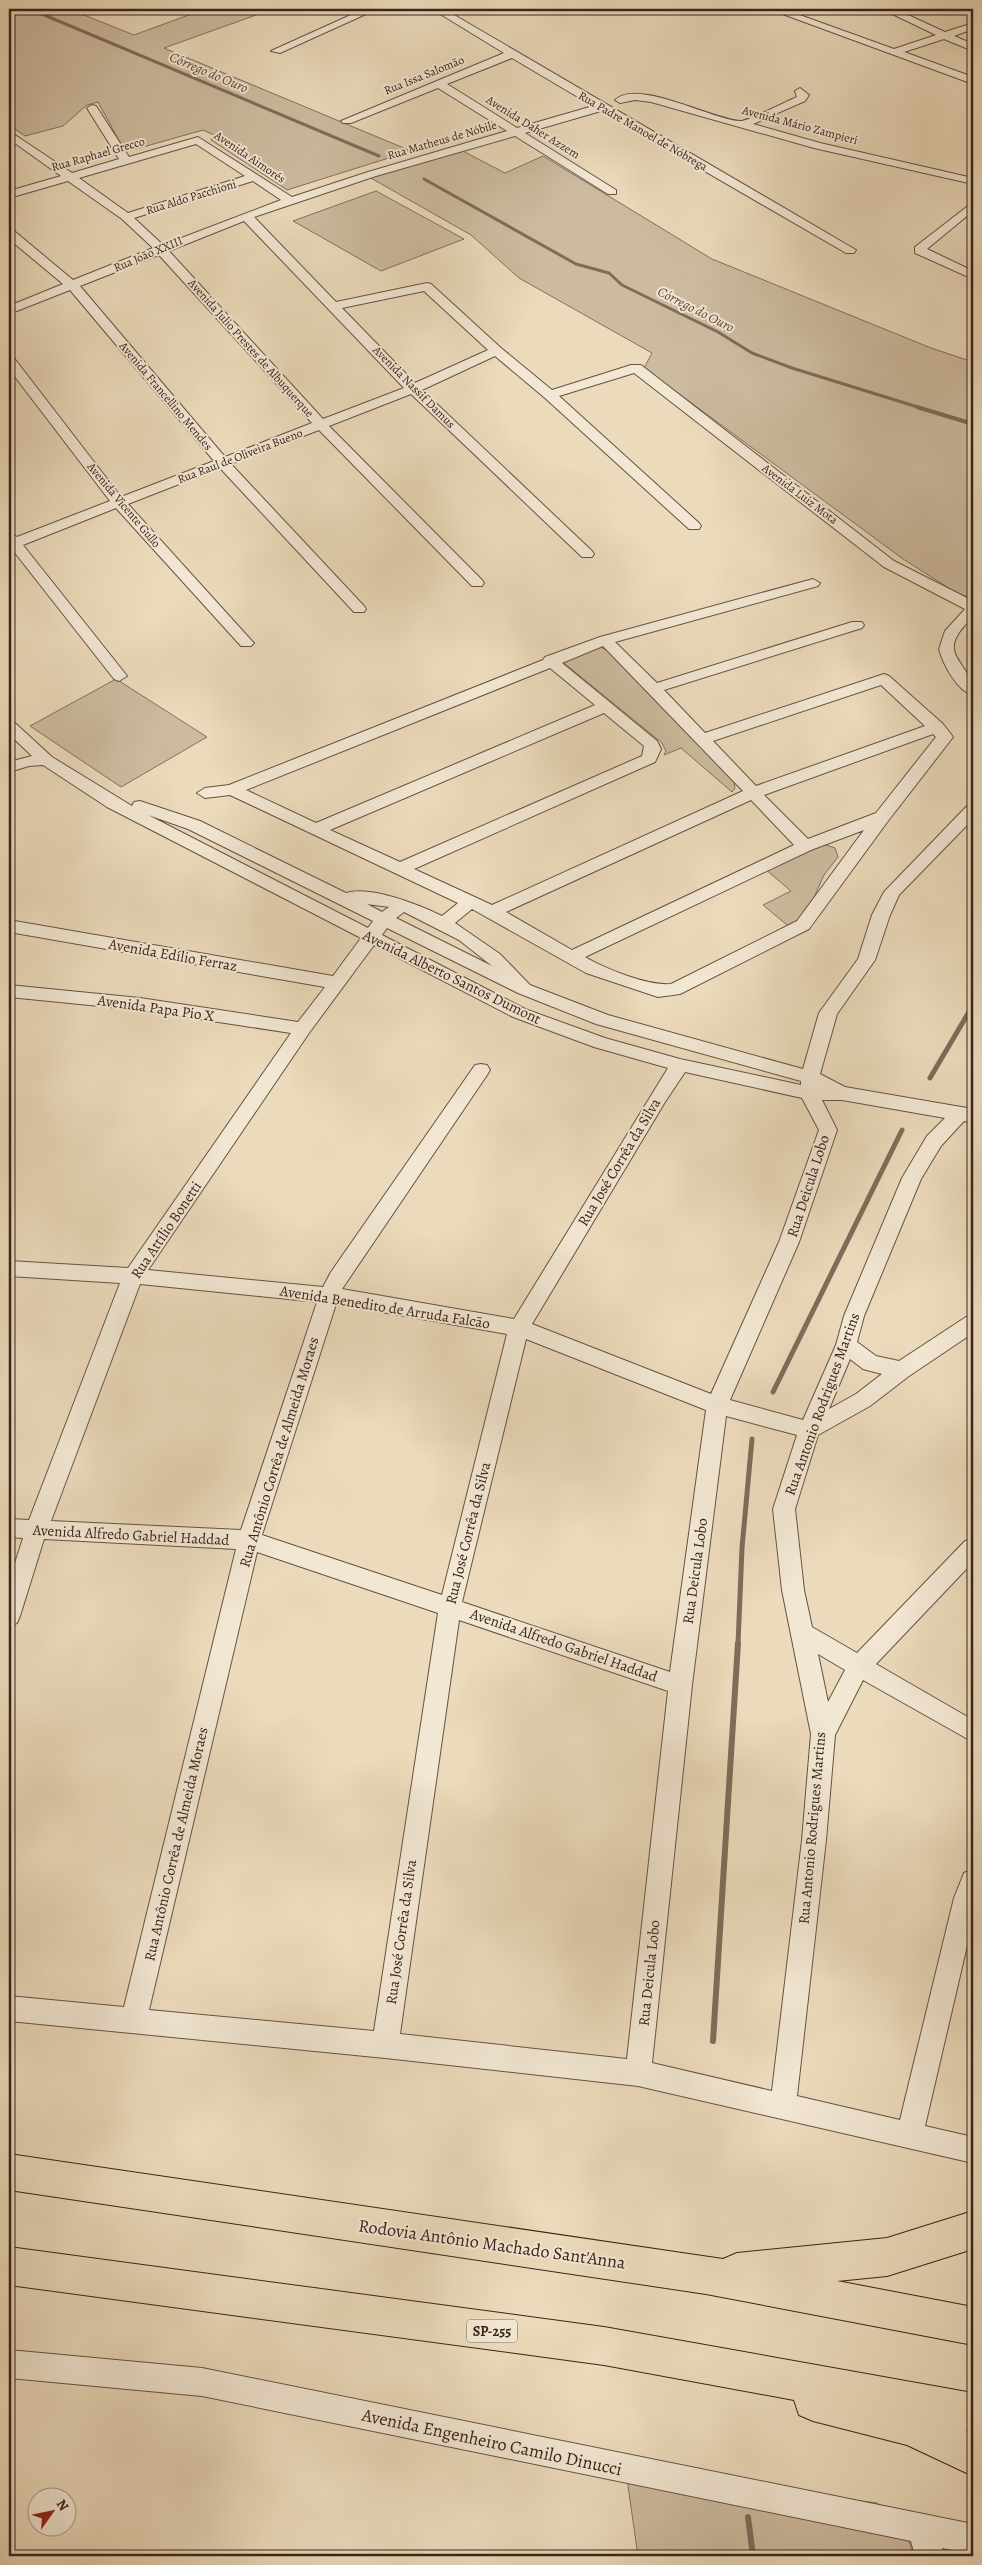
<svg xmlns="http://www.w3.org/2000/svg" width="982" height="2565" viewBox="0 0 982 2565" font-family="Alegreya,serif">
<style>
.green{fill:#cdbba0;stroke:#83705e}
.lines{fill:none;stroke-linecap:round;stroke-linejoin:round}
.stream-far3{stroke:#7f6c5b;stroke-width:3}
.stream-far2{stroke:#7f6c5b;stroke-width:4}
.stream-far1{stroke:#7f6c5b;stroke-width:5}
.stream{stroke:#7f6c5b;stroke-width:6}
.minor-casing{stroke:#665244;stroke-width:2}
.highway-casing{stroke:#39241c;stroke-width:2}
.minor{fill:#f2e7d3;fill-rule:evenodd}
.highway{fill:#ebdabb;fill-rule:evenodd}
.labels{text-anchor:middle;stroke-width:4;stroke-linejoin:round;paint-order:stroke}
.far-street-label{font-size:12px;fill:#39241c;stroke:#f2e7d3}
.far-water-label{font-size:14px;font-style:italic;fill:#5c483c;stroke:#f2e7d3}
.shield{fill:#f2e7d3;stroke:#705e53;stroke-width:1}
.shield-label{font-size:14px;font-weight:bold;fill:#39241c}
.street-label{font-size:15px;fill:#39241c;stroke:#f2e7d3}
.near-street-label{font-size:18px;fill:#39241c;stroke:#f2e7d3}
</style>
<rect width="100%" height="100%" fill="#ebdabb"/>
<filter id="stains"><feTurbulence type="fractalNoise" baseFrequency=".004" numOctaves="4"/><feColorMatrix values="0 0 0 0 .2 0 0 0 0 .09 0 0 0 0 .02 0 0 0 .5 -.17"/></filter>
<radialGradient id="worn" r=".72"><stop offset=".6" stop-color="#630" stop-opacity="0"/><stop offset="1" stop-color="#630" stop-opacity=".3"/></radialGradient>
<path class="green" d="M9 9H69L134 35 205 9H273L164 48 411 151 287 190 211 140 214 135 203 130 136 149 123 148 98 102 87 105 63 126 25 136 9 125Z
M461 150 505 173 543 156 712 259 931 348 973 362V599L955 592 903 559 644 368 652 353 519 278 471 235 369 177Z
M376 191 464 239 381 271 293 221Z
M600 647 609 651 734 781 735 788 732 792 681 748 664 755 666 751 662 743 564 663 563 661Z
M116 679 207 737 121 787 30 726Z
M823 844 835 848 838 857 824 875 802 924 793 930 763 905 791 891 764 868Z
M626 2472 877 2503 902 2522 914 2556H638Z"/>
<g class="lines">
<path class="stream-far3" d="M30 9 379 156
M424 179 576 264 609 273 622 285 718 332 752 353 792 368 921 408"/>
<path class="stream-far2" d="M917 407 973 424"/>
<path class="stream-far1" d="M930 1078 973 1005
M773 1392 902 1130
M738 1644 742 1548 752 1439"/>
<path class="stream" d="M713 2041 738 1643
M748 2517 753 2556"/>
<defs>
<path id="minor" d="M364 9H377L280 53 271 51Z
M432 9H444L856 250 854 253H846L601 111 525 133 616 190V194H608L515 136 376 176 254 217 336 302 427 283 431 284 501 348 552 390 631 365H641L894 561 973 601V617C930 657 973 659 973 695 957 691 943 664 939 649L945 631 965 609 884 567 634 373 559 396 699 523 701 526 699 529H689L545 398 495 356 422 390 592 551 594 554 592 557H582L411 394 329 426 482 580 484 583 482 586H472L319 430 231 464 364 606 366 609 364 612H354L220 468 128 504 251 640 254 643 251 646H241L116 508 23 545 127 676 119 681 114 679 12 549H9V532L17 537 110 501 9 369V357L14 358 121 497 214 461 70 290 9 314V306L63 284 9 239V229L13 230 73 280 153 248 122 219 68 181 9 198V191L61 176 9 139V131L72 173 119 159 87 108 92 105 96 106 129 157 198 137 292 197 368 172 507 131 438 88 351 123H343L341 121 504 53ZM512 58 593 106 517 128 447 84ZM196 144 245 176 128 213 79 178ZM253 181 281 200 163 245 134 218ZM244 221 404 388 323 419 169 251ZM159 255 312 423 225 457 80 286ZM424 291 488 350 415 383 342 308Z
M769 9H783L894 49 936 35 882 9H895L945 32 973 23V29L954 36 973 44V51L944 39 904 52 973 77V84Z
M800 88 809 95 805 101 753 124 820 143 973 178V184L814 148 651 102 635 100 620 103 615 100C637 78 713 120 740 121 749 121 787 101 797 97L795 91Z
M973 202V211L927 249 973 271V279L915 253V247Z
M813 579 820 583 818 586 615 642 657 683 852 622H862L864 625 862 628 664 690 705 733 884 674 889 676 943 724 953 737 888 821 809 929 680 994 658 997 586 973 472 909 455 923 500 954 530 985 608 1015 803 1069 819 1013 858 959 872 915 884 892 967 806 973 805V819L899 895 890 915 875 960 837 1014 820 1074 845 1087 973 1109V1123L964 1121 941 1146 921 1179 864 1316 857 1342 876 1356 899 1361 966 1317 973 1315V1333L909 1376 870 1406 818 1435 795 1509 804 1590 812 1627 857 1653 965 1541 973 1539V1562L876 1664 973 1720V1742L863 1680 835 1735 826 1840 797 2096 900 2120 954 1898 964 1873 973 1869V1920L925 2126 973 2137V2163L638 2086 385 2058 9 2021V1996L124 2007 236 1549 44 1539 20 1616 17 1623 9 1626V1582L23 1538 9 1537V1519L29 1520 120 1283 9 1276V1261L128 1268 291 1033 140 1010 9 997V985L140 998 298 1022 325 987 9 932V920L333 976 361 938 107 807 43 765 29 766 9 772V762L32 756 9 734V721L15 723 52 757 132 806 134 802 140 801 200 821 346 893C370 885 420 905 442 916L458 903 230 795 205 798 197 793 205 788 229 785 543 660 545 657 600 637ZM603 646 743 791 492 905 414 869 655 762 661 749 657 741 562 663ZM550 668 595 705 316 823 246 790ZM881 685 925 726 756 786 713 741ZM604 713 644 746 642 756 400 862 330 830ZM933 734 936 737 876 813 808 839 764 795ZM751 800 794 845 572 950 506 912ZM148 815 188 829 373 921 368 928ZM864 830 797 921 671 984C647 986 606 969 585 957L811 850ZM367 904 389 907 382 912ZM404 912 459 940 492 966 396 918ZM387 928 518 993 596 1024 801 1081V1085L680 1059 605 1038 525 1009 382 935ZM374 945 513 1017 594 1047 668 1068 514 1319 342 1289 487 1075 490 1070 487 1065 481 1064 475 1065 331 1272 323 1287 148 1270 309 1033ZM685 1072 802 1098 819 1130 779 1242 711 1394 532 1324 665 1102ZM822 1100H842L945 1118 927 1136 902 1178 844 1316 836 1345 803 1420 730 1400 799 1242 837 1130ZM140 1284 317 1302 241 1530 51 1521ZM336 1304 507 1334 442 1595 262 1535ZM526 1339 706 1410 670 1672 462 1602ZM850 1359 863 1369 882 1374 856 1394 829 1409ZM726 1416 797 1435 773 1509 782 1590 811 1734 802 1840 772 2091 652 2063 692 1685ZM257 1552 438 1613 374 2031 149 2010ZM459 1620 668 1691 627 2059 400 2034ZM818 1654 845 1670 828 1702Z
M9 2350 202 2368 973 2524V2554L942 2548 945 2556H915L911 2541 202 2396 9 2378Z"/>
<path id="highway" d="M9 2154 723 2259 737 2253 887 2238 973 2211V2249L887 2276 837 2281 973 2307V2345L706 2294 9 2190Z
M9 2247 604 2327 973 2393V2433L965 2431 973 2435V2476L907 2445 813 2421 799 2415 794 2400 604 2365 9 2285Z"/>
</defs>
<use href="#minor" class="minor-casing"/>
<use href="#highway" class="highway-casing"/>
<use href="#minor" class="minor"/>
<use href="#highway" class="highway"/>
</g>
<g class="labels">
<g class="far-street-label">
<text transform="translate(424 75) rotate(-22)" y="4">Rua Issa Salomão</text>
<text transform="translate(800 125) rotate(15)" y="4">Avenida Mário Zampieri</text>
<text transform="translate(533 127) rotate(32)" y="4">Avenida Daher Azzem</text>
<text transform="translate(643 131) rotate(30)" y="4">Rua Padre Manoel de Nóbrega</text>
<text transform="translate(442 140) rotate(-16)" y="4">Rua Matheus de Nóbile</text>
<text transform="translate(98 154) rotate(-16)" y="4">Rua Raphael Grecco</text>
<text transform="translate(250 157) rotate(34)" y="4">Avenida Aimorés</text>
<text transform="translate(191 197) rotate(-17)" y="4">Rua Aldo Pacchioni</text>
<text transform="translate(148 254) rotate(-23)" y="4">Rua João XXIII</text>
<text transform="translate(251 348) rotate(48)" y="4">Avenida Julio Prestes de Albuquerque</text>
<text transform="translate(414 387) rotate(45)" y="4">Avenida Nassif Damus</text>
<text transform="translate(166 396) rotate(50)" y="4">Avenida Francellino Mendes</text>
<text transform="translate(240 456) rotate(-21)" y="4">Rua Raul de Oliveira Bueno</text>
<text transform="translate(800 494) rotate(37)" y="4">Avenida Luiz Mota</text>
<text transform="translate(124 505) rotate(50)" y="4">Avenida Vicente Gullo</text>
</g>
<g class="far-water-label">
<text transform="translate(209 72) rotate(23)" y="5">Córrego do Ouro</text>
<text transform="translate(696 309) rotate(27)" y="5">Córrego do Ouro</text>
</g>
<rect class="shield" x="467" y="2319.5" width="50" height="23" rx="4"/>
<g class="shield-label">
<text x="492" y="2336">SP-255</text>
</g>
<g class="street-label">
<text transform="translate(173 955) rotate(10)" y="5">Avenida Edílio Ferraz</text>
<text transform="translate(452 977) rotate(26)" y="5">Avenida Alberto Santos Dumont</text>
<text transform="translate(156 1008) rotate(8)" y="5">Avenida Papa Pio X</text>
<text transform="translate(619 1162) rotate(-59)" y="5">Rua José Corrêa da Silva</text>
<text transform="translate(808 1186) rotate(-72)" y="5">Rua Deicula Lobo</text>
<text transform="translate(166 1230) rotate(-56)" y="5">Rua Attílio Bonetti</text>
<text transform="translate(385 1307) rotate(9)" y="5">Avenida Benedito de Arruda Falcão</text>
<text transform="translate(822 1404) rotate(-70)" y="5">Rua Antonio Rodrigues Martins</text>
<text transform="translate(279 1452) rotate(-73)" y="5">Rua Antônio Corrêa de Almeida Moraes</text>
<text transform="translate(468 1533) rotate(-76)" y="5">Rua José Corrêa da Silva</text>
<text transform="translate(131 1535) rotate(3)" y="5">Avenida Alfredo Gabriel Haddad</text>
<text transform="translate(695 1571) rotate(-82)" y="5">Rua Deicula Lobo</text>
<text transform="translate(564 1645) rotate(19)" y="5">Avenida Alfredo Gabriel Haddad</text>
<text transform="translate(812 1828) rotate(-85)" y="5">Rua Antonio Rodrigues Martins</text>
<text transform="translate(176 1844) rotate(-77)" y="5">Rua Antônio Corrêa de Almeida Moraes</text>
<text transform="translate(401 1932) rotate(-82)" y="5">Rua José Corrêa da Silva</text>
<text transform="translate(649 1973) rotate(-84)" y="5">Rua Deicula Lobo</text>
</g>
<g class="near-street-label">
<text transform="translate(492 2244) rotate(8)" y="6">Rodovia Antônio Machado Sant'Anna</text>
<text transform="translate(492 2442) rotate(12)" y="6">Avenida Engenheiro Camilo Dinucci</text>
</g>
</g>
<rect width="982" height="2565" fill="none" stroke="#ebdabb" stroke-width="30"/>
<rect x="10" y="10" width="962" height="2545" fill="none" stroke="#39241c" stroke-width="2.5"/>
<rect x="15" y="15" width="952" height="2535" fill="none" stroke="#39241c"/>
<g transform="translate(52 2512) rotate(57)"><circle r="24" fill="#f2e7d3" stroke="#a8998a"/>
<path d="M0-4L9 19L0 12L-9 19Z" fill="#8f2418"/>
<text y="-8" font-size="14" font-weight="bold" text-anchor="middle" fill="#39241c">N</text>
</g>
<rect width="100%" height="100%" filter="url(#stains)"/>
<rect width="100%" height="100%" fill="url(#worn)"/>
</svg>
